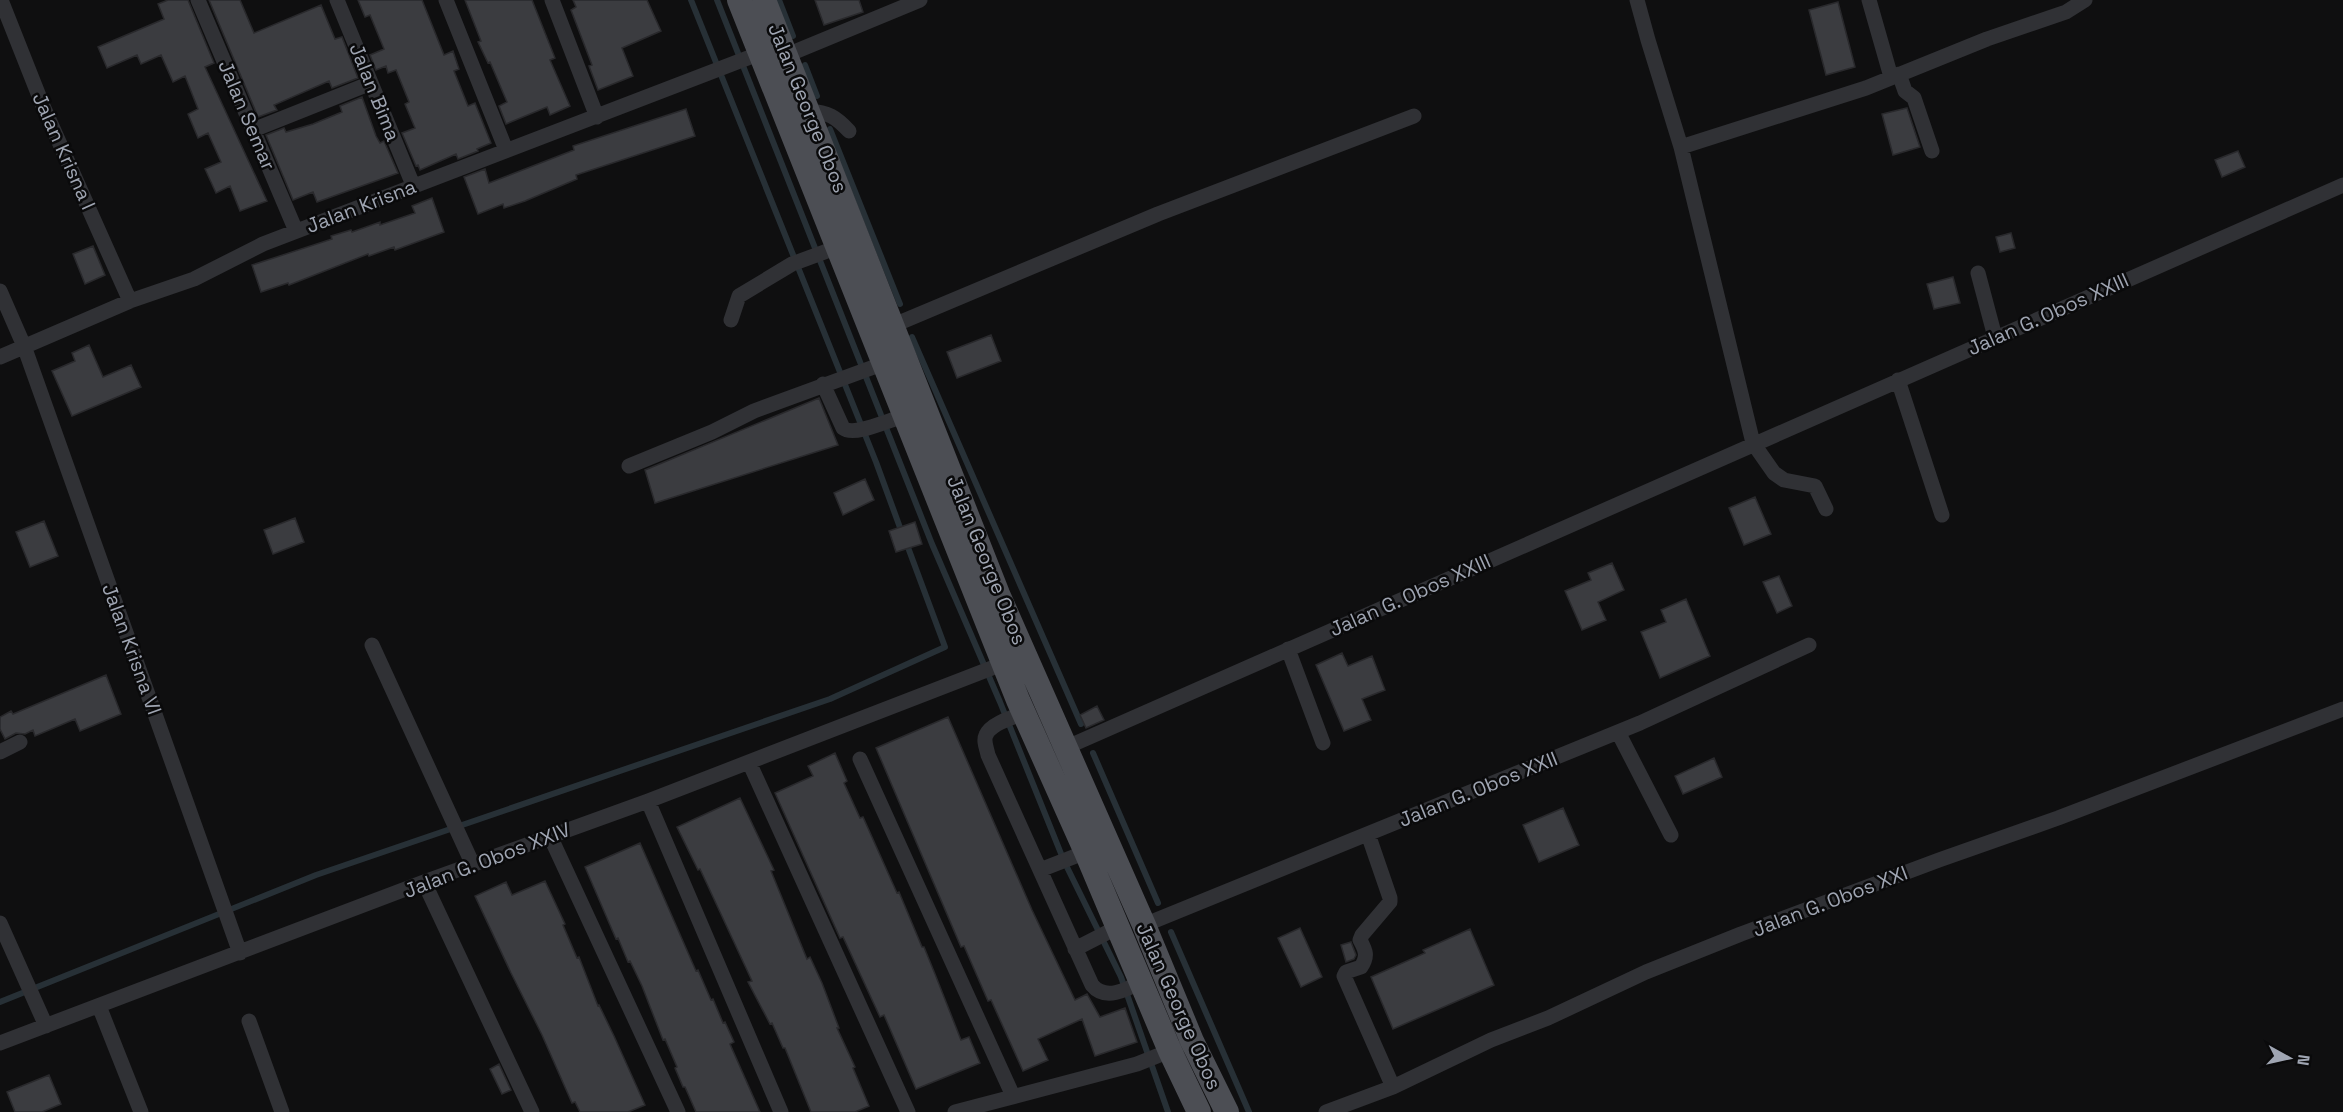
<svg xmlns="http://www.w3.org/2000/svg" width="2343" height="1112" viewBox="0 0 2343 1112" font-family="'Space Grotesk',sans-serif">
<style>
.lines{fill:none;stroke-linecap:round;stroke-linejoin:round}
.stream{stroke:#273036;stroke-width:6}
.building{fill:#3b3c40;stroke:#29292c;stroke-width:1.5}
.street{stroke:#303135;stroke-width:15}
.primary{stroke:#4c4e54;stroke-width:24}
.labels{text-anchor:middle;stroke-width:5;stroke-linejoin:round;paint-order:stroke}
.street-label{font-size:20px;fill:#9fa5b2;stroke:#0a0a0b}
</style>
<rect width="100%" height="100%" fill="#0f0f10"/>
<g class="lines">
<path class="stream" d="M691 0 876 462 902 533
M717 0 932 544 1000 702 1064 861 1121 977 1168 1112
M779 0 793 36
M805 65 817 96
M830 129 900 304
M912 337 1081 724
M1093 753 1158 903
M1171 932 1249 1112
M0 1002 316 875 830 699 945 647 906 542"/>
</g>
<path class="building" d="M168 0H188L214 63 205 67 267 201 240 211 230 186 216 193 205 169 221 162 208 133 198 138 188 114 198 109 185 76 173 82 161 55 141 64 137 55 107 68 98 47 164 19 158 4Z
M209 0H240L254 33 321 5 335 39 342 37 358 78 332 88 329 81 274 105 277 110 258 117Z
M358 0H422L444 55 453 51 459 69 454 71 468 106 475 103 491 143 477 149 478 151 458 159 456 154 420 170 418 165 416 166 402 133 415 128 405 104 409 102 396 70 388 73 386 66 376 70 370 55 384 49 370 15 365 17Z
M465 0H532L555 58 550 60 570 106 550 115 547 107 506 124 499 106 507 102 490 62 488 63 478 42 481 41Z
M573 0H647L661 31 622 48 633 76 598 90 589 66 592 65 571 10 576 7Z
M815 0H859L863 12 824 25Z
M1838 2 1855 67 1826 75 1809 10Z
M362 97 376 136 380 143 384 141 398 173 317 202 313 192 293 200 266 135 284 128 286 132 313 124 342 112 340 106Z
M1907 108 1920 147 1893 155 1882 114Z
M686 109 695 136 576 175 577 179 525 201 504 208 503 204 478 214 464 177 485 169 489 183 574 150 573 146Z
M2238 151 2245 167 2222 177 2215 160Z
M432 198 444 232 395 250 394 247 369 256 368 254 289 285 288 283 261 292 252 265 332 239 331 236 351 230 352 232 380 222V225L415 213 412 206Z
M2011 233 2015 248 2000 252 1996 237Z
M93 246 105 275 85 284 73 254Z
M1953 277 1960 303 1934 309 1927 284Z
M991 335 1001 361 957 378 947 352Z
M89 345 103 377 131 365 141 387 72 416 52 371 75 361 72 353Z
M819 398 838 445 655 503 645 470Z
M865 479 874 500 843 515 834 493Z
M1755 497 1771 534 1744 545 1729 508Z
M295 518 304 542 273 554 264 530Z
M44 521 58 556 30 567 16 532Z
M915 522 922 544 896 552 889 531Z
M1612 563 1624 590 1598 602 1606 620 1582 630 1565 591 1591 580 1588 573Z
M1779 576 1792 606 1777 613 1763 582Z
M1686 599 1710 656 1660 678 1641 632 1666 622 1661 610Z
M1342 653 1348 666 1372 656 1385 690 1362 699 1371 720 1344 731 1316 665Z
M106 675 121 714 80 731 75 719 35 736 33 730 25 734 16 733 5 739 0 729V717L11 711 13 714Z
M1097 706 1104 720 1086 728 1080 715Z
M948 717 1032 910 1075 1000 1087 994 1100 1017 1125 1008 1137 1042 1095 1056 1082 1019 1038 1039 1048 1060 1023 1071 991 1000 988 1001 964 946 961 947 876 748Z
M835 753 847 781 844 783 860 818 863 817 897 893 899 892 922 947H924L935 974 961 1040 969 1037 980 1063 916 1089 884 1015 880 1017 843 937 840 938 775 793 813 776 808 766Z
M1714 758 1722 777 1683 794 1675 776Z
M740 798 774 870 771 871 807 959 810 957 822 983 839 1028H837L855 1067 853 1068 869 1106 855 1112H811L785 1048H783L772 1023 770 1024 748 982 752 981 700 869 698 870 677 827Z
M1563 808 1579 845 1539 862 1523 825Z
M640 843 696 971 698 970 711 1000 713 999 723 1023 725 1022 734 1042 730 1044 760 1112H696L685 1087H683L675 1068 677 1067 665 1039 663 1040 642 986 630 961 628 962 618 938 616 939 585 867Z
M545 881 565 924 563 925 577 958 579 957 598 1006 599 1005 614 1036 645 1105 628 1112H580L575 1102 572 1103 542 1035 511 973 475 896 506 882 512 895Z
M1300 928 1322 977 1301 987 1278 938Z
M1470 929 1494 985 1393 1029 1371 977 1425 953 1423 950Z
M1351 942 1356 955 1354 959 1346 962 1341 945Z
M499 1064 511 1090 502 1094 490 1069Z
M49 1075 61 1104 42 1112H15L7 1092Z"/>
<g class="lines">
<path class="street" d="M1 0 43 106 130 301
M198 0 296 231
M337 0 413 185
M446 0 506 150
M552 0 597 117
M1637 0 1648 40 1681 147 1753 443 1774 473 1784 480 1815 486 1826 509
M1869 0 1891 77
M787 55 920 0
M1899 74 1905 91 1914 98 1932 151
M809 111C828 112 836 117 849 131
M253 130 371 83
M1681 147 1866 88 1987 39 2066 12 2085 0
M1978 273 1995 337
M0 291 24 346 240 953
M731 320 739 296 792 264 838 247
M894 325 1158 214 1414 116
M0 357 130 301 194 279 263 244 766 51
M1898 380 1942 515
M823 384 843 428C854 437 889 420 904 416
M629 466 712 432 754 411 882 364
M372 645 473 865
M1288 649 1323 743
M1025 713C1014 717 991 723 986 735 983 741 987 749 988 755L1092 985C1105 1001 1126 990 1141 982
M1618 732 1671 835
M1067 747 2343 185
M0 752 20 742
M860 759 1013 1096
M749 762 908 1112
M648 801 781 1112
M1368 834 1390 898V902L1362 935 1360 940C1366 951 1368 956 1361 967L1346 972 1344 976 1393 1087
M550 836 678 1112
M1040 870 1086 852
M424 882 532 1112
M0 923 46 1026
M1144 925 1640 723 1809 645
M1075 949 1118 927
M99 1006 141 1112
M249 1021 282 1112
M0 1043 424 882 648 801 1010 661
M955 1112 1137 1064 1177 1048
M1326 1112 1393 1087 1491 1040 1548 1018 1646 972 1741 934 1939 860 2058 818 2343 709"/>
<path class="primary" d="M739 0 1018 700 1086 852 1170 1051 1199 1112
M764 0 998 594 1144 925 1192 1041 1227 1112"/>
</g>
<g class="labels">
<g class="street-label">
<text transform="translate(375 92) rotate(68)" y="7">Jalan Bima</text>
<text transform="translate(808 108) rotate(68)" y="7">Jalan George Obos</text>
<text transform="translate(247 115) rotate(67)" y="7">Jalan Semar</text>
<text transform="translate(64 151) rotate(66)" y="7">Jalan Krisna I</text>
<text transform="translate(361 206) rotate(-21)" y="7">Jalan Krisna</text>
<text transform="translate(2048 314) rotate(-24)" y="7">Jalan G. Obos XXIII</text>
<text transform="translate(987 560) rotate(68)" y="7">Jalan George Obos</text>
<text transform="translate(1410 595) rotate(-24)" y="7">Jalan G. Obos XXIII</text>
<text transform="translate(132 649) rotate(70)" y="7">Jalan Krisna VI</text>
<text transform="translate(1478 789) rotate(-22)" y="7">Jalan G. Obos XXII</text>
<text transform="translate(487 860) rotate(-21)" y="7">Jalan G. Obos XXIV</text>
<text transform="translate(1830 901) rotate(-21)" y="7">Jalan G. Obos XXI</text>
<text transform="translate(1179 1006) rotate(66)" y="7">Jalan George Obos</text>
</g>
</g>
<g transform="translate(2289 1058) rotate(98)" stroke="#0a0a0b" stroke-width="4.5" paint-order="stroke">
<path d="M0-4.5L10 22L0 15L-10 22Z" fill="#9fa5b2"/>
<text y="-9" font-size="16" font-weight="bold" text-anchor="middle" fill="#9fa5b2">N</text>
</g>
</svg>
